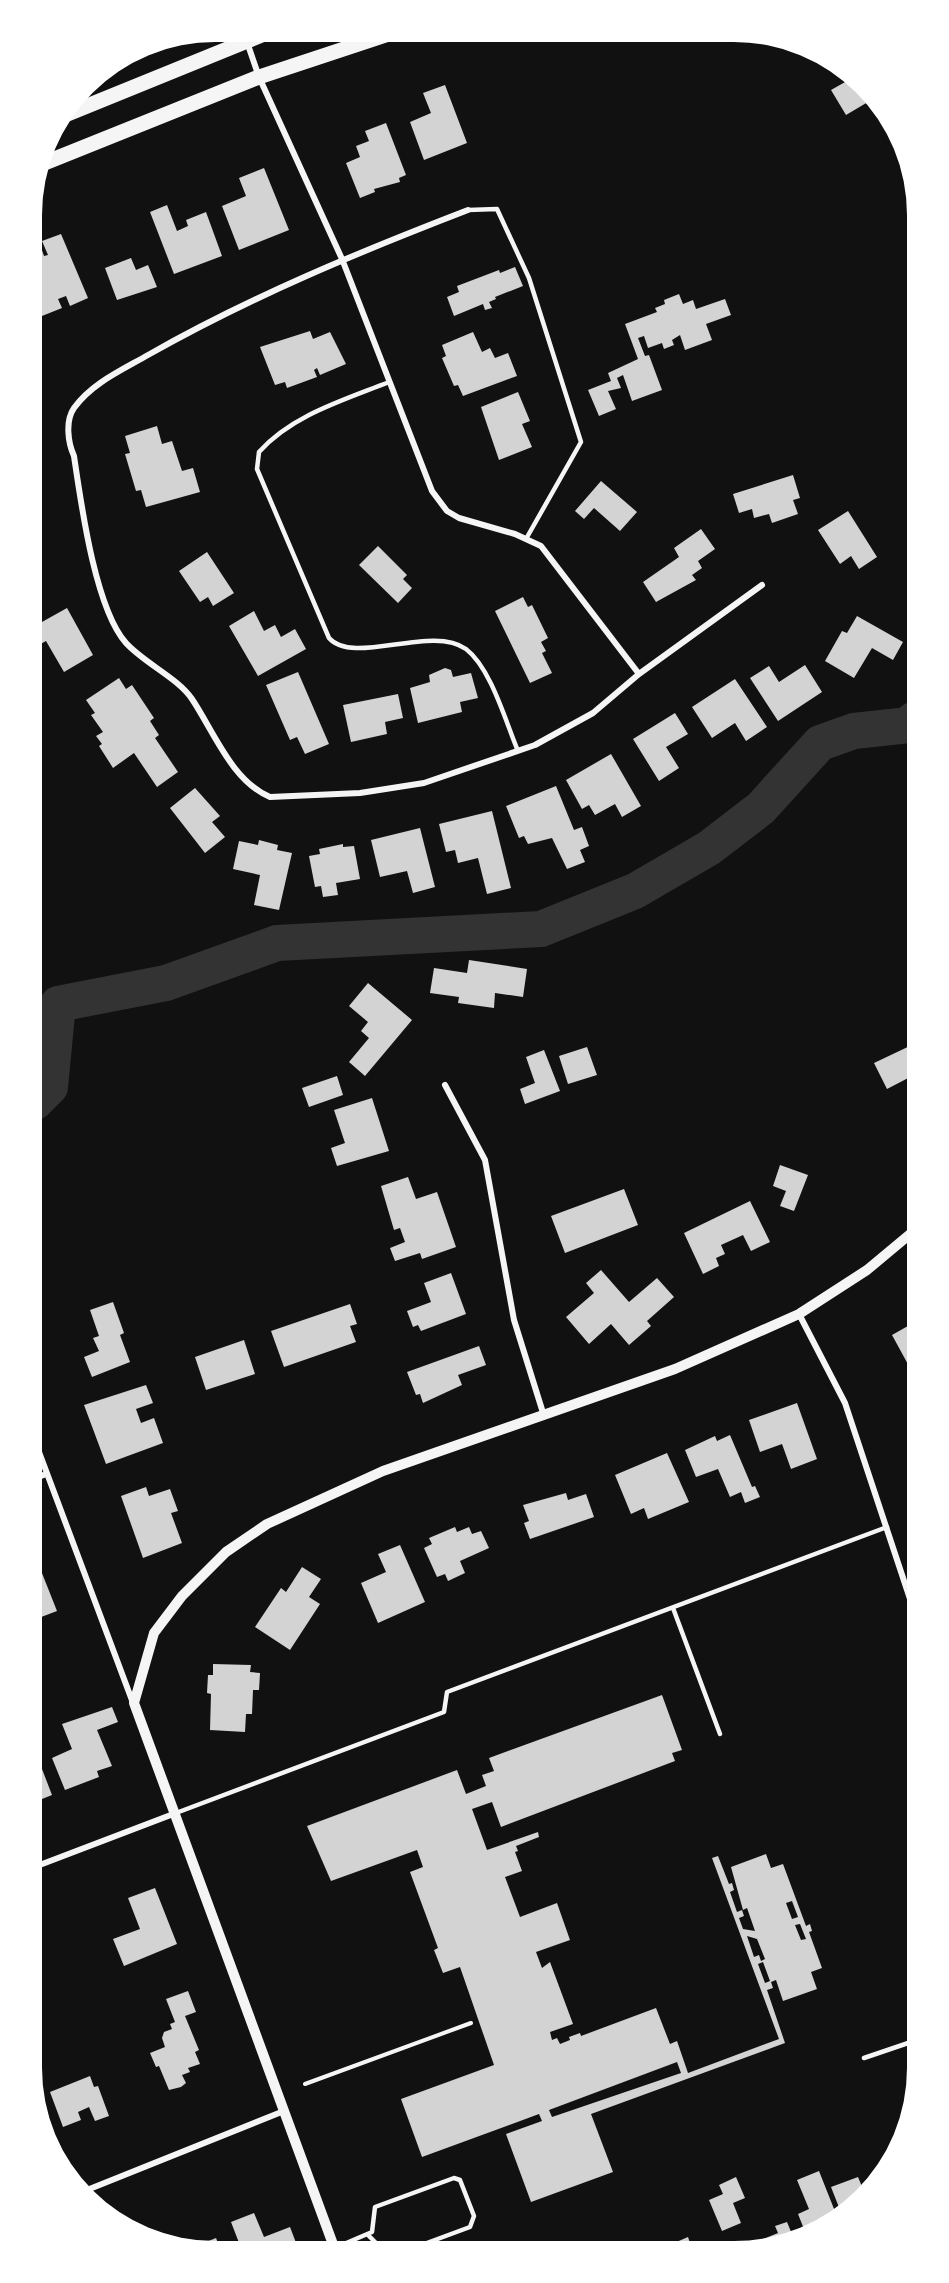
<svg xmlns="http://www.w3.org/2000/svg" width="949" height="2283" viewBox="0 0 949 2283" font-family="'Titillium Web',sans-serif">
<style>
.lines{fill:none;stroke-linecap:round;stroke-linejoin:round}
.river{stroke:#333;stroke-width:36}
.building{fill:#d3d3d3;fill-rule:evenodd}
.path{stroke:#f5f5f5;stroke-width:4}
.service{stroke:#f5f5f5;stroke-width:4.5}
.minor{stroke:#f5f5f5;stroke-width:6}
.tertiary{stroke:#f5f5f5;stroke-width:10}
.primary{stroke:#f5f5f5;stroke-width:15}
</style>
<rect width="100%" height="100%" fill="#111"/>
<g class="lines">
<path class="river" d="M35 1102 50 1087 58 1004 166 983 277 943 541 929 635 891 709 848 761 808 820 743 854 731 909 725 913 720"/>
</g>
<path class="building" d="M854 77 873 99 846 115 831 90Z
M445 85 467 143 424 160 410 122 431 113 423 93Z
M386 123 406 175 399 178 400 182 374 189 375 192 360 198 346 163 360 157 356 146 369 141 365 131Z
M264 168 289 230 239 250 222 206 246 196 239 178Z
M167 205 177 231 188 226 186 220 206 212 222 256 174 274 150 212Z
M61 234 88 298 70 306 66 296 58 299 62 308 42 316 32 292V238L37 236 44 256 48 255 42 241Z
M131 258 136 270 148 265 157 287 117 300 105 268Z
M515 267 523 286 495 297 496 299 489 302 492 308 485 310 483 304 454 316 447 297 459 292 457 286 499 270 500 273Z
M679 294 683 304 693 300 696 309 725 299 731 315 706 324 712 340 685 350 680 335 672 340 674 345 664 349 662 343 648 348 644 336 638 338 645 356 649 355 662 390 632 401 623 375 617 378 621 388 608 391 616 409 599 416 588 390 611 381 608 373 638 359 625 324 657 312 655 308 665 304 664 300Z
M310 331 313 339 330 332 346 364 320 375 317 368 314 370 317 377 287 388 285 382 275 385 260 347Z
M473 332 482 352 490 348 495 358 508 353 517 376 463 396 458 385 454 386 442 358 446 356 442 345Z
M518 392 530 421 522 424 532 447 499 460 481 407Z
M157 426 162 444 172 441 182 471 193 468 200 492 146 507 141 490 136 491 125 454 130 453 125 436Z
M793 475 800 498 793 500 798 514 772 523 769 514 754 518 752 509 739 513 733 494Z
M601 481 637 512 620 531 594 508 584 519 575 511Z
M33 498 42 523 33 525Z
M848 511 877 557 859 569 851 556 840 564 818 530Z
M701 529 715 549 698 561 702 568 692 575 696 580 656 602 643 582 679 557 674 548Z
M378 546 407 575 403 579 412 588 398 603 359 565Z
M207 552 234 593 213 606 208 597 200 602 179 571Z
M523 597 528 607 532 605 548 638 541 642 546 651 542 653 552 673 530 683 495 611Z
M67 608 93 655 64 672 46 641 37 646 33 638V627Z
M254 611 264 631 275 625 281 637 295 629 306 649 258 676 229 626Z
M857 616 903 642 893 660 872 648 854 678 825 661 842 631 847 633Z
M805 665 822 692 778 721 750 678 769 666 779 682Z
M445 668 451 670 453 677 471 673 478 698 460 702 462 712 418 723 410 688 430 682 429 675Z
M298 672 329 744 305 754 297 737 290 740 266 685Z
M119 678 126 689 132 685 154 718 150 721 159 735 155 738 178 772 157 787 134 753 113 768 99 746 102 744 96 736 103 732 91 715 95 713 86 700Z
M735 679 767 727 746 741 735 723 712 738 692 707Z
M398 694 403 718 385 722 387 734 351 742 343 705Z
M675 713 688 734 666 747 679 768 659 781 633 739Z
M611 754 641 806 622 817 615 804 595 815 589 805 582 809 566 780Z
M556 786 574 830 582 827 589 846 580 850 585 862 567 869 552 838 528 844 524 836 519 838 506 806Z
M195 788 220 816 212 822 225 837 205 853 170 808Z
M492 811 511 888 487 894 478 858 458 863 455 850 446 852 439 824Z
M420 828 435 887 413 893 407 871 380 877 371 840Z
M259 840 278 845 277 850 292 853 279 910 254 905 260 875 233 869 239 841 258 845Z
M343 844V847L354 846 360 879 336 883 338 895 323 897 321 886 315 887 309 856 320 854 319 849Z
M469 960 527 969 523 997 495 993 494 1008 458 1003 459 997 430 993 434 968 467 973Z
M368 983 412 1020 365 1076 349 1062 369 1038 361 1031 368 1022 349 1006Z
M914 1044V1075L887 1089 874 1063Z
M587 1047 597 1075 568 1084 559 1056Z
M544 1050 560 1091 525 1104 520 1089 535 1083 526 1057Z
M337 1076 343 1095 309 1107 302 1088Z
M372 1098 389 1151 337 1166 331 1148 345 1143 334 1110Z
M780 1165 808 1175 794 1211 780 1206 786 1191 773 1186Z
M408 1177 416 1199 437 1192 456 1247 422 1259 420 1253 395 1261 390 1248 405 1242 400 1228 394 1230 381 1186Z
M624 1189 638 1225 565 1253 551 1216Z
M750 1201 770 1242 751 1251 743 1235 721 1245 725 1254 716 1258 719 1266 703 1274 684 1233Z
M601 1270 629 1302 657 1278 674 1297 647 1321 651 1326 629 1345 611 1324 589 1344 566 1317 594 1293 586 1283Z
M451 1273 466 1314 421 1331 418 1325 413 1327 407 1311 431 1302 424 1283Z
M113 1302 124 1333 120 1335 130 1362 92 1377 84 1357 99 1351 93 1338 99 1336 90 1310Z
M350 1304 357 1324 350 1326 356 1342 284 1367 271 1331Z
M915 1322V1365L910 1368 892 1335Z
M244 1340 255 1374 206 1390 195 1357Z
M479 1346 486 1365 458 1375 462 1385 423 1403 420 1394 416 1395 407 1372Z
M146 1385 153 1403 136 1409 141 1423 154 1418 163 1443 106 1464 84 1405Z
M797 1403 817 1459 791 1469 782 1444 760 1452 749 1420Z
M730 1435 752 1487 755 1486 760 1497 745 1503 741 1492 730 1497 718 1469 696 1477 685 1450 715 1436 717 1441Z
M667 1453 689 1502 648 1519 644 1508 631 1514 615 1475Z
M146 1487 149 1496 170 1489 178 1511 171 1513 182 1543 143 1558 121 1496Z
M566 1493 568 1500 586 1494 594 1517 530 1539 524 1523 529 1521 523 1505Z
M455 1527 457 1532 469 1527 472 1534 481 1531 489 1548 460 1561 465 1573 448 1581 445 1574 437 1577 424 1548 432 1544 429 1538Z
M400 1545 425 1602 378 1623 361 1583 386 1572 378 1554Z
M36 1558 57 1611 36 1619Z
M302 1567 321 1579 309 1597 320 1604 290 1650 255 1627 281 1588 286 1592Z
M213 1664 251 1665 250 1672 260 1673 259 1690H253L252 1714H246L245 1732 210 1730 211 1694 207 1693 208 1675H213Z
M662 1695 682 1750 672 1753 675 1761 501 1827 492 1802 472 1809 487 1850 538 1832 539 1837 516 1846 518 1851 515 1852 522 1871 505 1877 520 1917 557 1903 570 1940 536 1952 542 1968 550 1962 573 2024 550 2032 552 2040 557 2038 560 2044 570 2040 569 2037 580 2033 581 2036 656 2008 670 2044 677 2041 688 2073 779 2039 712 1858 718 1856 729 1884 732 1883 734 1890 730 1892 737 1912 742 1910 744 1916 739 1918 743 1929 755 1931 747 1908 743 1910 731 1867 766 1854 771 1868 783 1864 806 1926 810 1924 812 1931 809 1932 822 1968 811 1972 817 1989 783 2001 776 1980 771 1982 773 1988 767 1990 785 2043 591 2114 613 2172 531 2202 506 2134 542 2121 539 2114 422 2157 401 2099 494 2065 460 1967 443 1973 434 1950 438 1948 410 1872 423 1867 417 1850 331 1881 307 1826 457 1770 466 1794 486 1786 482 1775 494 1771 489 1758ZM792 1901 798 1917 792 1919 786 1903ZM800 1924 806 1939 801 1940 795 1925ZM747 1936 757 1939 765 1959 761 1961 759 1955 754 1957ZM763 1962 770 1981 765 1983 758 1964ZM677 2062 681 2073 552 2117 549 2110Z
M112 1707 118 1722 97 1730 112 1766 97 1771 99 1777 65 1790 52 1758 72 1749 62 1724Z
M37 1756 52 1795 37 1801Z
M155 1888 177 1944 124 1966 113 1939 140 1929 128 1898Z
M188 1991 196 2012 185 2016 199 2050 195 2052 200 2064 188 2068 190 2072 182 2075 186 2083 181 2087 169 2090 159 2066 156 2067 150 2053 165 2047 162 2038 164 2032 172 2029 170 2024 175 2022 166 1999Z
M90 2076 94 2087 98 2086 109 2116 95 2121 89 2107 78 2112 81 2120 63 2127 50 2092Z
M884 2170 877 2181 874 2173Z
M819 2171 838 2219 806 2234 798 2214 809 2209 797 2180Z
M736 2177 745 2198 733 2203 741 2223 722 2231 709 2200 723 2194 719 2185Z
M858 2177 863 2189 868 2188 869 2192 842 2215 831 2187Z
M254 2213 264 2237 290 2227 298 2248H241L231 2222Z
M787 2222 794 2239 781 2245H760L758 2241 778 2233 775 2226Z
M688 2237 691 2246H667Z
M216 2238 220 2248H191Z
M187 2241 190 2248 175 2246Z"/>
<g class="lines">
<path class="path" d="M305 2084 471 2023"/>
<path class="service" d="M468 210 497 209 529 278 581 442 526 539
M389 382C344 400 292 415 259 452L257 469 329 638C353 666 432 624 466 649 491 668 506 723 518 751
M673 1608 720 1734
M176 1813 444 1712 447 1692 887 1527
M864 2058 917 2040
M368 2235 380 2247
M337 2247 372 2232 375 2207 454 2178 460 2180 474 2216 470 2227 416 2247"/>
<path class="minor" d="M247 42 259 77 342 259 432 491 447 511 459 518 515 534 541 546 639 674
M468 210C359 252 250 297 148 355 122 370 92 383 74 408 65 421 68 443 74 456 81 503 95 608 126 643 144 663 178 678 192 699 214 732 232 781 270 797L360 793 424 783 535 745 593 713 639 674 762 585
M445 1085 485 1160 514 1320 544 1416
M799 1314 845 1403 916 1617
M36 1444 133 1703
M36 1478 46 1474
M37 1866 176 1813
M82 2192 284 2111"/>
<path class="tertiary" d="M334 2247 134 1703 154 1633 182 1596 226 1552 267 1524 383 1471 675 1369 799 1314 867 1270 915 1230"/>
<path class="primary" d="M65 115 269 32
M42 164 259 77 392 33"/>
</g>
<path d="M0 0H949V2283H0ZM215 42H734A173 173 0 0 1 907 215V2068A173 173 0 0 1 734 2241H215A173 173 0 0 1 42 2068V215A173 173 0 0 1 215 42Z" fill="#fff" fill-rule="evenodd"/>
</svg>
